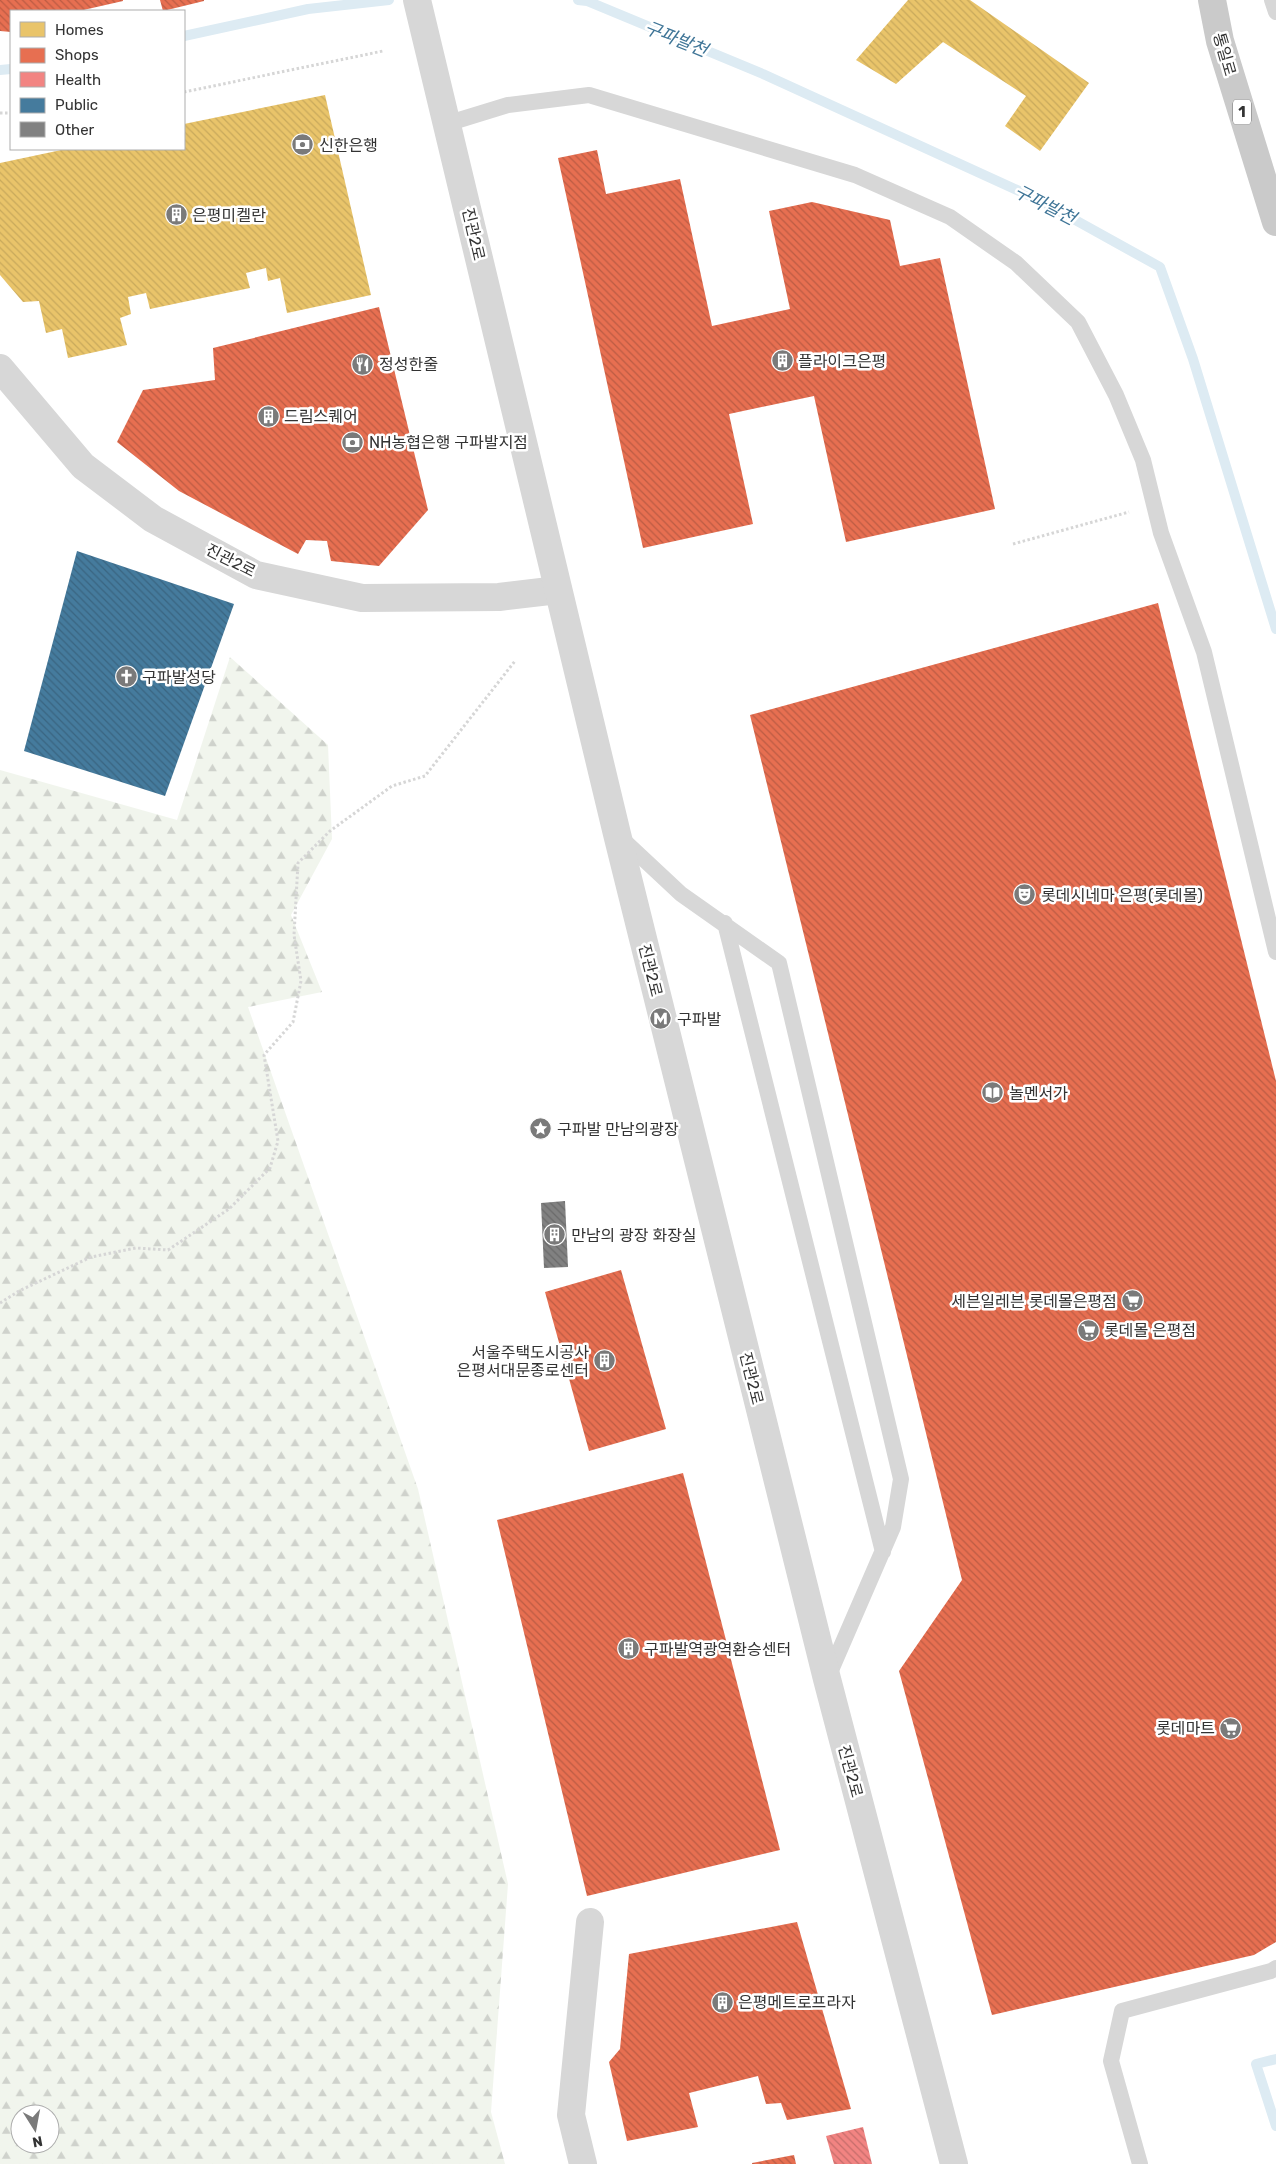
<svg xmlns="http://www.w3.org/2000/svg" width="1276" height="2164" viewBox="0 0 1276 2164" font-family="Rubik,'Noto Sans KR',sans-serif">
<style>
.forest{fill:url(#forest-firs);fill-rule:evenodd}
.homes{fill:url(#homes-back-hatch)}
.shops{fill:url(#shops-back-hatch)}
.health{fill:url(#health-back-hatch)}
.public{fill:url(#public-back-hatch)}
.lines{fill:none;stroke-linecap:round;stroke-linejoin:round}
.stream{stroke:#ddebf3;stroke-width:10}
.building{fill:url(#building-back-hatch)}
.path{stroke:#d6d6d6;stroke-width:3;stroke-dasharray:2.5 2.5;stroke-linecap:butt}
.service{stroke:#d7d7d7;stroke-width:16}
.minor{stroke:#d7d7d7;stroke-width:28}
.tertiary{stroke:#d7d7d7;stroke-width:28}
.primary{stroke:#cacaca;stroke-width:28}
.labels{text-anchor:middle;stroke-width:5;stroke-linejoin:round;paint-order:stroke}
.shield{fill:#fff;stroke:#707070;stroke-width:1}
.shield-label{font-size:15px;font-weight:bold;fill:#333}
.street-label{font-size:16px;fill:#333;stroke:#fff}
.poi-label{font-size:16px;fill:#333;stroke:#fff;text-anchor:start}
.water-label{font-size:18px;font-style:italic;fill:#3f7597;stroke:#fff}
</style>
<defs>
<pattern id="forest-firs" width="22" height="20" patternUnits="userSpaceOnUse" patternTransform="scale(1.25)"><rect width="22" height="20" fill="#f1f5ed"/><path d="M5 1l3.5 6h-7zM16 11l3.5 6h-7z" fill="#cfd2cc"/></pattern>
<pattern id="homes-back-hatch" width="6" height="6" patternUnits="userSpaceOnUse" patternTransform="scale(1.25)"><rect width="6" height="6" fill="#e9c46a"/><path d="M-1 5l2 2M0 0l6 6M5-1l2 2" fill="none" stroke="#c8a95c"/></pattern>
<pattern id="shops-back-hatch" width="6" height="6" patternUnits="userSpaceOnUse" patternTransform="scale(1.25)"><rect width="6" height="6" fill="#e76f51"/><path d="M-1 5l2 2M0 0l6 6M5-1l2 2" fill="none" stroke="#bc5c44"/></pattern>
<pattern id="health-back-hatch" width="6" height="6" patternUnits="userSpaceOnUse" patternTransform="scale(1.25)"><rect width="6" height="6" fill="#f28482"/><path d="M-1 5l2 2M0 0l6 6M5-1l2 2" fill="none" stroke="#c56d6b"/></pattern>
<pattern id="public-back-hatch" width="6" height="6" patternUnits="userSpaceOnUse" patternTransform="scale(1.25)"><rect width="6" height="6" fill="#457b9d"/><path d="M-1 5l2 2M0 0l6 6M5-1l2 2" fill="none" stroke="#3a6581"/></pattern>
<pattern id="building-back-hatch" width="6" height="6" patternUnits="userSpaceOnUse" patternTransform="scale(1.25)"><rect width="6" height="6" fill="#818181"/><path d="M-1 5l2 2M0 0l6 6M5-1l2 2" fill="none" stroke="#6a6a6a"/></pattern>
</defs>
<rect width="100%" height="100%" fill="#fff"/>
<path class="forest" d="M230 657 328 745 332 839 291 915 322 992 248 1007 418 1489 508 1884 491 2112 505 2164H0V770L177 820ZM20 2114H50V2144H20Z"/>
<path class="homes" d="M908 0H970L1089 83 1040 151 1005 126 1026 96 943 42 896 84 856 60Z
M325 95 371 295 287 313 280 278 268 281 266 268 246 273 250 288 150 309 146 293 128 297 131 314 120 318 127 345 68 358 62 329 46 333 39 301 23 302 0 275V163L66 149H184V124Z"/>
<path class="shops" d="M0 0H123V1L79 11H11V32L0 31Z
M160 0H204V1L163 11Z
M597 150 606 194 680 179 712 326 790 309 769 211 812 202 890 220 900 266 940 258 995 509 846 542 814 396 729 414 753 524 643 548 558 158Z
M379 307 428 510 379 566 331 561 327 541 306 540 298 554 179 491 117 442 143 390 215 380 213 348Z
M1158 603 1276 1081V1942L1254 1955 992 2015 899 1671 962 1580 750 715Z
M621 1270 666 1429 589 1451 545 1292Z
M683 1473 780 1850 587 1896 497 1520Z
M797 1922 851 2109 787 2120 781 2103 766 2104 758 2076 689 2093 698 2127 627 2141 609 2062 620 2049 629 1954Z
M794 2155 796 2164H752V2163Z"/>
<path class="health" d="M863 2127 872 2164H834L826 2136Z"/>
<path class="public" d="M77 551 234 604 165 796 24 751Z"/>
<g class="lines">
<path class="stream" d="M578 0 587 1 763 74 1041 201 1160 267 1193 359 1276 629
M184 36 308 9 389 0
M0 70 11 69
M1276 2059 1256 2064 1276 2126"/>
</g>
<path class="building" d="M565 1201 568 1267 544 1268 541 1203Z"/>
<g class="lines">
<path class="path" d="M184 92 383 51
M0 113H11
M1013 544 1129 512
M0 1303 19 1291 91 1257 136 1248 168 1250 229 1209 270 1168 278 1141 264 1055 293 1022 301 981 294 935 298 863 330 831 392 786 425 776 515 661"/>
<path class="service" d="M1272 0 1276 12
M446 124 508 105 589 95 855 175 950 217 1016 263 1078 322 1116 395 1143 460 1161 533 1204 652 1276 952
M620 837 681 894 779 963 901 1479 893 1527 828 1677
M725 923 883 1552
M1140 2164 1111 2061 1122 2011 1271 1971 1276 1968"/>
<path class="minor" d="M0 368 83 466 153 519 256 575 362 598 499 597 558 590
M583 2164 571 2115 590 1922"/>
<path class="tertiary" d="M417 0 617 834 827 1679 954 2164"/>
<path class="primary" d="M1212 0 1220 41 1276 222"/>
</g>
<defs>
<symbol id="bank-disc" viewBox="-11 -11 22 22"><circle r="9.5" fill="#7a7a7a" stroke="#fff"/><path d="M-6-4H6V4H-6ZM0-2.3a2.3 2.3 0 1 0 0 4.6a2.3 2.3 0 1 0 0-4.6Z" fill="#fff"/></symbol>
<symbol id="building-disc" viewBox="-11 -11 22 22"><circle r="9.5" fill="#7a7a7a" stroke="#fff"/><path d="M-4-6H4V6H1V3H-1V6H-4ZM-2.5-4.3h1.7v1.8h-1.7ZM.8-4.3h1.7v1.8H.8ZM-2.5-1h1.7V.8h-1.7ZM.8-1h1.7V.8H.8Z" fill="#fff"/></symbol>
<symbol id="restaurant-disc" viewBox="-11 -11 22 22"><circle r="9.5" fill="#7a7a7a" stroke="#fff"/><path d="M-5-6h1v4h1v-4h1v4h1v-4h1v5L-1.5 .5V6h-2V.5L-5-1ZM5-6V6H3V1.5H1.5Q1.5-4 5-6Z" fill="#fff"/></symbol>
<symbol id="church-disc" viewBox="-11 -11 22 22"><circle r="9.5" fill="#7a7a7a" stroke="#fff"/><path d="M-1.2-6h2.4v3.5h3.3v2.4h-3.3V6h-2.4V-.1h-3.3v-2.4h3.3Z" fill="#fff"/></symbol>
<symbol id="theatre-disc" viewBox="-11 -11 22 22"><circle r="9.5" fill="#7a7a7a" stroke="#fff"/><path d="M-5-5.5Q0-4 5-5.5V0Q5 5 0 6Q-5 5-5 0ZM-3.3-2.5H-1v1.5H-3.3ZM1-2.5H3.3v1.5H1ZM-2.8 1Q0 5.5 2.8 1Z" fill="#fff"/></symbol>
<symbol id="metro-disc" viewBox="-11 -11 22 22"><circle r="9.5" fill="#7a7a7a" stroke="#fff"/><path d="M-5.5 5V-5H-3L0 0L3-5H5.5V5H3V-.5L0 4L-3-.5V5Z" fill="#fff"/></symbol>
<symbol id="library-disc" viewBox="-11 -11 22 22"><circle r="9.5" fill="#7a7a7a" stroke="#fff"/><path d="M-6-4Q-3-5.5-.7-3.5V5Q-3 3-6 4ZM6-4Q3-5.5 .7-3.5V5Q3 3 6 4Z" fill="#fff"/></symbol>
<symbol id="sight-disc" viewBox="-11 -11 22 22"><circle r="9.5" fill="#7a7a7a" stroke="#fff"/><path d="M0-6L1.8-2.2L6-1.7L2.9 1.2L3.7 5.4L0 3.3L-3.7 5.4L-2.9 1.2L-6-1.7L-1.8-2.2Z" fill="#fff"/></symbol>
<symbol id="supermarket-disc" viewBox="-11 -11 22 22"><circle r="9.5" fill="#7a7a7a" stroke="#fff"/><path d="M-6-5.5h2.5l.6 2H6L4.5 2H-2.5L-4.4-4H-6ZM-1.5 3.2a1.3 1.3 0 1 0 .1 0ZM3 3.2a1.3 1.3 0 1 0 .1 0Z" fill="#fff"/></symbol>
</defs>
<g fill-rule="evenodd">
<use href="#bank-disc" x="290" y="132" width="25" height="25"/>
<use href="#building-disc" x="164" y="202" width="25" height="25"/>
<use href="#building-disc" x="770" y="348" width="25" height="25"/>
<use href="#restaurant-disc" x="350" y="352" width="25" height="25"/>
<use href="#building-disc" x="256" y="404" width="25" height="25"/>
<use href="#bank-disc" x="340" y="430" width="25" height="25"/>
<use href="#church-disc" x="114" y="664" width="25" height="25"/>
<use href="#theatre-disc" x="1012" y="882" width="25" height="25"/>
<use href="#metro-disc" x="648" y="1006" width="25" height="25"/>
<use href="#library-disc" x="980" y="1080" width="25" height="25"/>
<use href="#sight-disc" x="528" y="1116" width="25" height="25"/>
<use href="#building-disc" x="542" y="1222" width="25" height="25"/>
<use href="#supermarket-disc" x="1120" y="1288" width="25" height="25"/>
<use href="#supermarket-disc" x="1076" y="1318" width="25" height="25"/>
<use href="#building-disc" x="592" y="1348" width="25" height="25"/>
<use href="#building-disc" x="616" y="1636" width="25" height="25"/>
<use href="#supermarket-disc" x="1218" y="1716" width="25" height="25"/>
<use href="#building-disc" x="710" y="1990" width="25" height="25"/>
</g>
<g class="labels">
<rect class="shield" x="1233" y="99.5" width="18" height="25" rx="4"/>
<g class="shield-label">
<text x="1242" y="117">1</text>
</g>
<g class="street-label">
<text transform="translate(1225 54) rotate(74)" y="6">통일로</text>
<text transform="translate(474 234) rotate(77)" y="6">진관2로</text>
<text transform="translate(231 560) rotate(27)" y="6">진관2로</text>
<text transform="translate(651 970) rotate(76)" y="6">진관2로</text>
<text transform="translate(752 1378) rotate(76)" y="6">진관2로</text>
<text transform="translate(851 1771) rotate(75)" y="6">진관2로</text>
</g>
<g class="poi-label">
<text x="319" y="151">신한은행</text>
<text x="192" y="221">은평미켈란</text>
<text x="798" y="367">플라이크은평</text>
<text x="379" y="370">정성한줄</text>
<text x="284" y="422">드림스퀘어</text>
<text x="369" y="448">NH농협은행 구파발지점</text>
<text x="142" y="683">구파발성당</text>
<text x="1041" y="901">롯데시네마 은평(롯데몰)</text>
<text x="677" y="1025">구파발</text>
<text x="1009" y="1099">놀멘서가</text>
<text x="557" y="1135">구파발 만남의광장</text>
<text x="571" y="1241">만남의 광장 화장실</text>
<text x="1117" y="1307" text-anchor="end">세븐일레븐 롯데몰은평점</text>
<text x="1104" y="1336">롯데몰 은평점</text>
<text x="589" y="1358" text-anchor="end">서울주택도시공사<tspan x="589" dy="18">은평서대문종로센터</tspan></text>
<text x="644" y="1655">구파발역광역환승센터</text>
<text x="1215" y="1734" text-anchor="end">롯데마트</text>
<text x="738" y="2008">은평메트로프라자</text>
</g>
<g class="water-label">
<text transform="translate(676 39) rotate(22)" y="6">구파발천</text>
<text transform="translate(1045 205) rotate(27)" y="6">구파발천</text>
</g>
</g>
<rect x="10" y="10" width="175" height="140" fill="#ffffff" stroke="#adadad"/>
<rect x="20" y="22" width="25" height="15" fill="#e9c46a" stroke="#adadad"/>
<text x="55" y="35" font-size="15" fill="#333333">Homes</text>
<rect x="20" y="48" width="25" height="15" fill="#e76f51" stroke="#adadad"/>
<text x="55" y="60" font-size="15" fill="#333333">Shops</text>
<rect x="20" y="72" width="25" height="15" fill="#f28482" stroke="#adadad"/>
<text x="55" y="85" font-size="15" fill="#333333">Health</text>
<rect x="20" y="98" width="25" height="15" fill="#457b9d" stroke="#adadad"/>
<text x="55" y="110" font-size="15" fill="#333333">Public</text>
<rect x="20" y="122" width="25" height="15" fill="#818181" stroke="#adadad"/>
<text x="55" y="135" font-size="15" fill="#333333">Other</text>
<g transform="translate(35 2129) rotate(169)"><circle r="24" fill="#ffffff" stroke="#adadad"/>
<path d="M0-4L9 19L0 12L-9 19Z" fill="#7a7a7a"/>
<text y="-8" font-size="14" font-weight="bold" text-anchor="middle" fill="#333333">N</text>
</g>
</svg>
